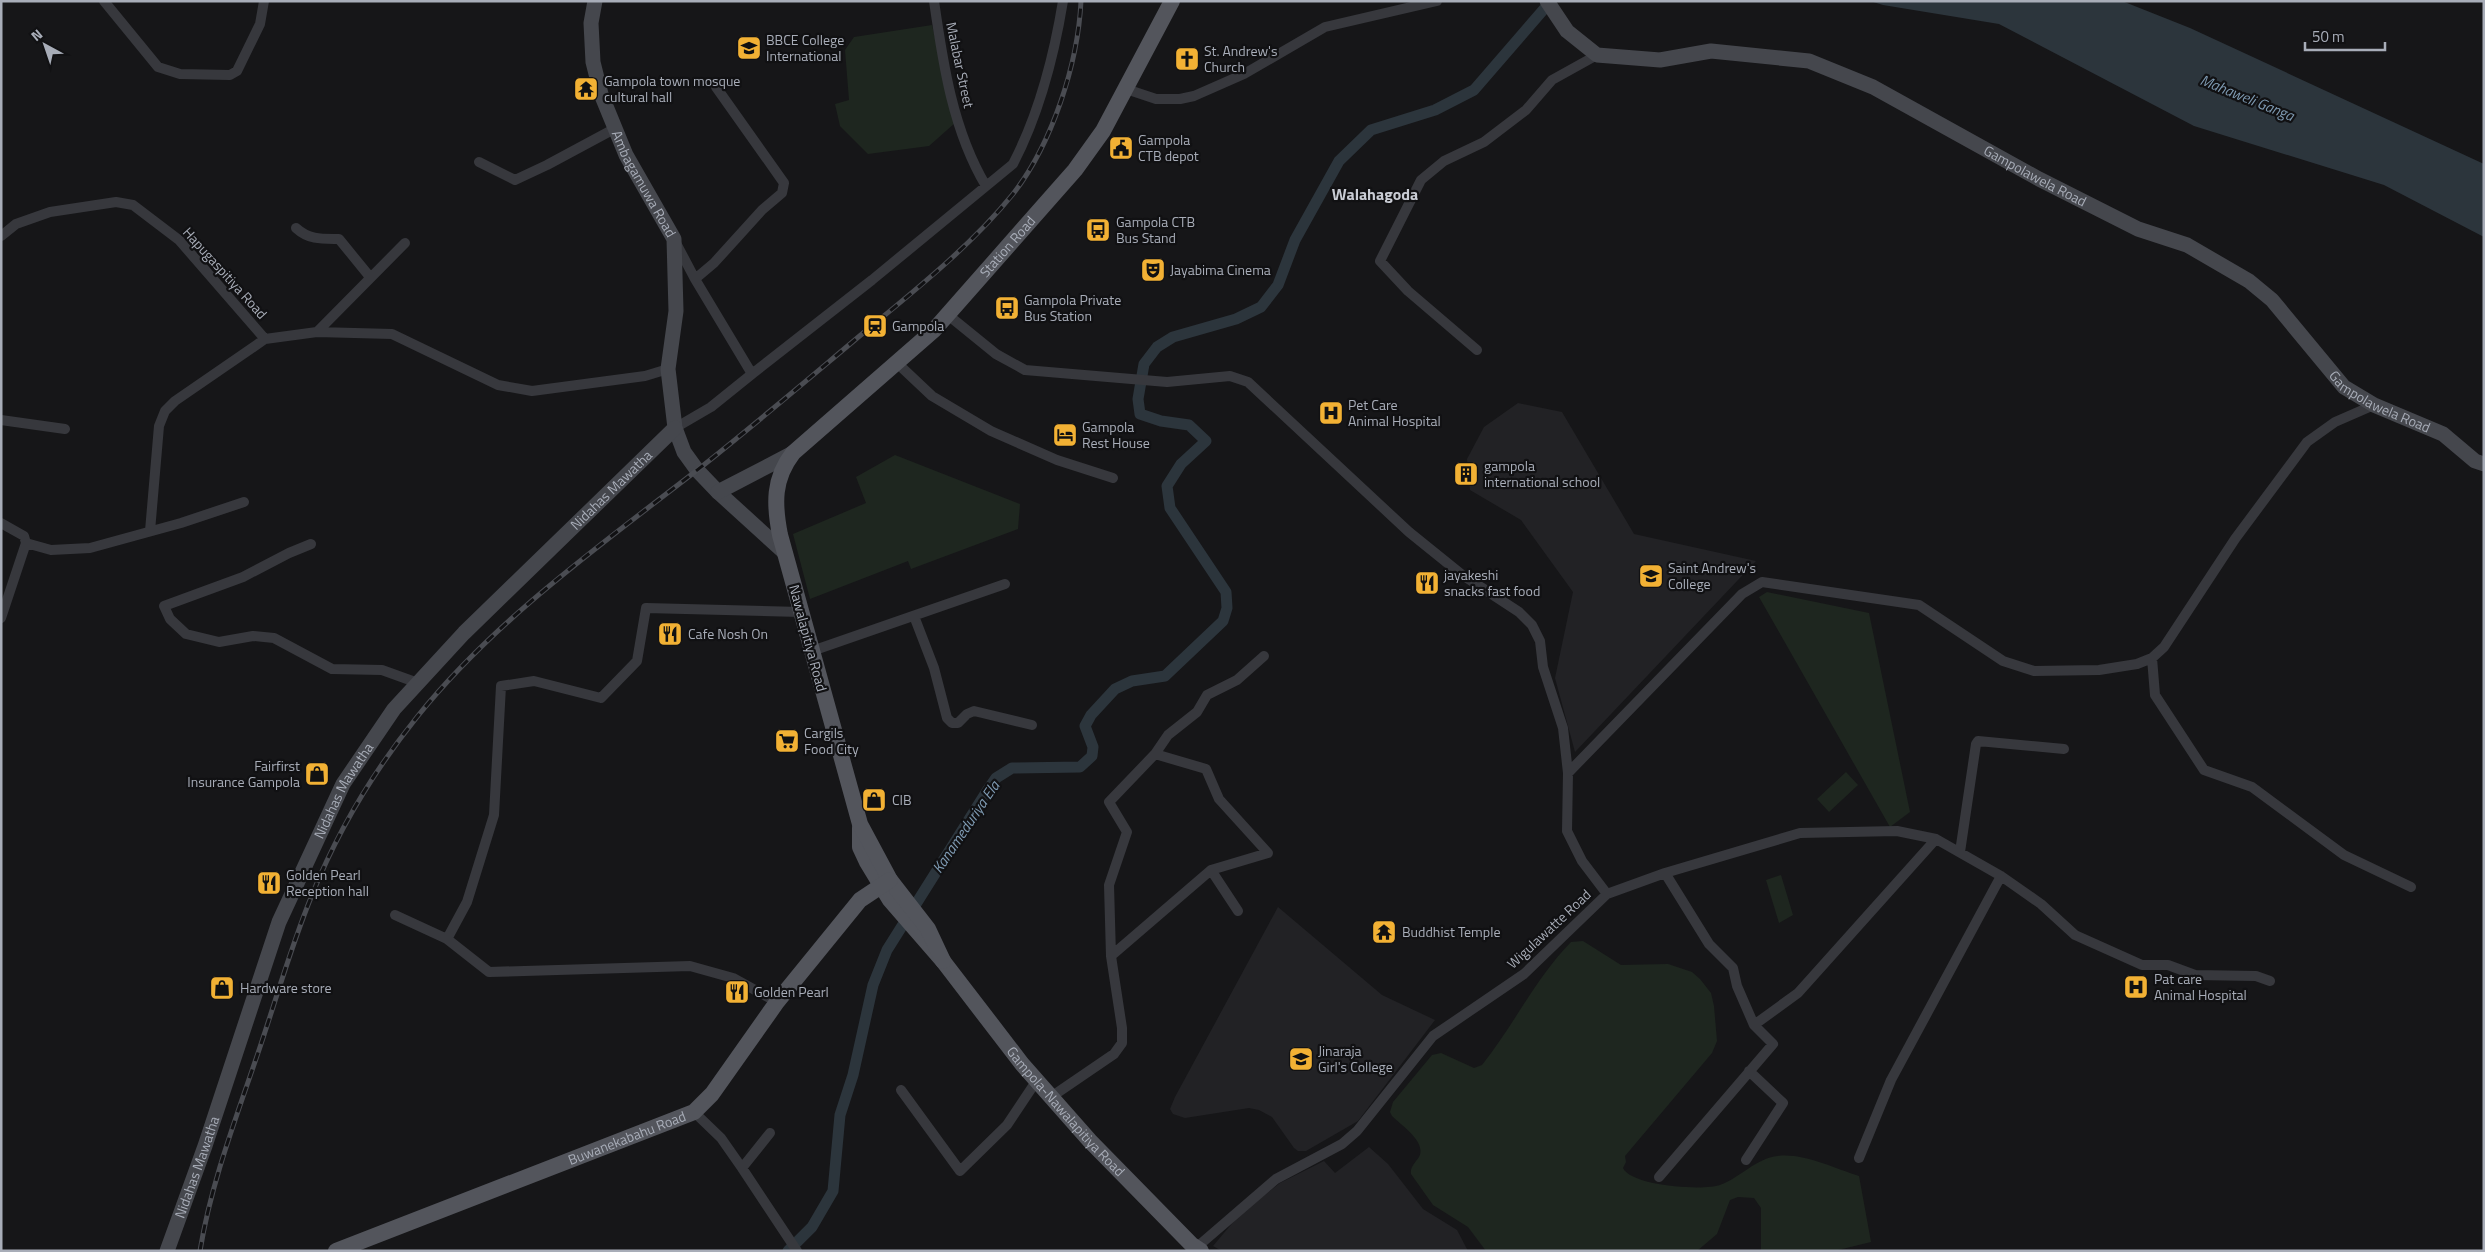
<svg xmlns="http://www.w3.org/2000/svg" width="2485" height="1252" viewBox="0 0 2485 1252" font-family="'Titillium Web',sans-serif">
<style>
.built{fill:#222225}
.green{fill:#1e261f}
.water{fill:#2c353c}
.lines{fill:none;stroke-linecap:round;stroke-linejoin:round}
.canal{stroke:#2c353c;stroke-width:11}
.street{stroke:#37383d;stroke-width:10}
.secondary{stroke:#45474d;stroke-width:15}
.primary{stroke:#53555c;stroke-width:16}
.rail-casing{stroke:#4a4c52;stroke-width:5}
.rail{stroke:#111113;stroke-width:3;stroke-dasharray:9;stroke-linecap:butt}
.labels{text-anchor:middle;stroke-width:4.5;stroke-linejoin:round;paint-order:stroke}
.poi-label{font-size:14px;fill:#a8adb8;stroke:#111113;text-anchor:start}
.street-label{font-size:14px;fill:#a8adb8;stroke:#111113}
.water-label{font-size:15px;font-style:italic;fill:#7f9bb3;stroke:#111113}
.quarter-label{font-size:16px;font-weight:bold;fill:#c9ccd4;stroke:#111113}
</style>
<rect width="100%" height="100%" fill="#161618"/>
<path class="built" d="M1518 403 1562 412 1634 534 1756 561 1575 752 1555 678 1573 592 1521 520 1470 490 1467 459 1484 427Z
M1278 907 1382 995 1435 1020 1358 1121 1306 1151H1298L1294 1148 1272 1117 1259 1110 1249 1108 1185 1118 1173 1114 1170 1109 1175 1097Z
M1369 1147 1388 1164 1423 1209 1457 1230 1468 1251H1222L1213 1246 1240 1214 1280 1183 1324 1161 1335 1173Z"/>
<path class="green" d="M932 25 955 123 929 146 868 154 840 126 835 104 849 100 845 50 854 37Z
M895 455 1020 504 1018 529 911 569 908 561 810 599 793 534 866 503 856 477Z
M1767 592 1869 613 1910 812 1890 827 1759 597Z
M1846 772 1858 785 1829 812 1817 799Z
M1781 875 1793 915 1779 923 1766 880Z
M1583 941 1621 965 1668 964 1692 972 1700 979 1711 993 1714 1006 1717 1041 1712 1053 1625 1156 1626 1162 1623 1168C1631 1186 1703 1191 1720 1185 1740 1178 1756 1158 1778 1156 1804 1153 1833 1168 1859 1176L1871 1242 1834 1251H1761V1208L1754 1198 1738 1197 1730 1200 1717 1234 1697 1251H1486L1468 1227 1433 1205 1411 1174C1410 1167 1415 1163 1419 1157 1427 1142 1401 1125 1392 1116L1390 1112 1393 1102 1432 1055 1441 1053 1474 1068 1482 1065C1514 1025 1535 979 1571 942Z"/>
<path class="water" d="M1870 1H2122L2190 28 2484 164V237L2384 185 2194 126 1999 24 1883 5Z"/>
<g class="lines">
<path class="canal" d="M788 1251 812 1227 833 1191 840 1115 853 1075 873 985 887 950 987 791 996 778 1012 768 1080 767 1092 756 1093 747 1085 726 1091 715 1115 689 1132 681 1165 676 1223 621 1227 608 1226 592 1170 508 1167 486 1181 464 1206 441 1189 425 1161 421 1140 414 1138 399 1144 364 1157 347 1173 337 1236 319 1261 307 1278 285 1295 240 1339 161 1371 130 1435 110 1474 90 1551 1"/>
<path class="street" d="M104 1 158 67 180 74 230 75 237 71 260 24 264 1
M934 1C943 64 953 131 986 186
M1126 89 1156 99H1180L1194 96 1244 74 1325 27 1437 1
M479 162 515 180 547 165 614 129
M296 228C309 240 322 239 339 239L370 277
M1 236 16 224 50 212 116 202 133 205 179 240 265 339 317 332 392 334 498 385 532 391 645 376 668 369
M695 279 714 263 762 210 782 193 784 183 716 87
M948 315 996 354 1025 370 1167 382 1230 376 1248 382 1409 532 1461 574 1519 612 1532 625 1540 641 1543 667 1563 728 1568 773 1567 831 1582 861 1607 894
M317 332 405 243
M1477 350 1408 291 1380 261 1421 180 1444 161 1484 142 1526 110 1552 80 1597 55
M897 363 932 396 991 431 1057 460 1113 478
M752 374 872 280 1013 164C1039 114 1054 56 1063 1
M1 420 65 429
M675 428 711 407 752 374 695 279 676 243
M1 523 24 536 26 543 1 618
M150 531 159 426 165 411 175 401 265 339
M26 543 51 550 90 548 181 523 244 502
M311 544 289 553 243 577 164 606 170 619 186 634 219 642 253 636 274 638 332 669 382 670 418 683
M914 616 934 668 947 718 952 723H958L967 714 974 711 1032 725
M812 651 1005 584
M2152 658 2155 695 2204 770 2252 787 2344 855 2411 887
M1155 754 1206 769 1219 799 1268 853 1211 870 1238 911
M1568 773 1742 594 1762 582 1919 605 2003 661 2034 671 2099 670 2137 664 2152 658 2164 647 2235 539 2307 442 2335 422 2374 405
M1960 852 1976 744 1978 741 2064 749
M395 915 447 939 489 972 690 966 733 978 777 1002
M447 939 467 902 494 815 501 686 534 681 601 698 637 661 646 608 801 612
M1111 956 1211 870
M1754 1025 1798 993 1936 839
M901 1090 960 1171 1007 1125 1037 1080
M1051 1097 1114 1054 1122 1043V1028L1111 956 1109 885 1127 832 1109 802 1155 754 1168 735 1197 712 1207 695 1237 680 1264 656
M694 1112 721 1138 742 1168 770 1133
M1859 1158 1891 1080 2001 876
M1746 1160 1783 1103 1749 1071
M742 1168 797 1251
M1659 1177 1773 1044 1754 1025 1737 986 1733 968 1709 944 1665 873
M1197 1247 1276 1179 1342 1144 1357 1131 1433 1036 1524 974 1607 894 1665 873 1800 833 1897 831 1936 839 2001 876 2041 904 2075 935 2142 965H2168L2195 975 2256 976 2270 981"/>
<g class="secondary">
<path id="s1" d="M595 1 591 23 593 62 601 94 626 155 674 239 676 311 668 369 675 428 684 452 697 470 718 492 785 553"/>
<path id="s2" d="M1547 1 1567 31 1597 55 1660 60 1711 51 1809 61 1873 87 2039 179 2138 229 2187 245 2249 281 2272 300 2344 387 2374 405 2443 434 2475 461 2484 464"/>
<path d="M718 492 793 453"/>
<path id="s3" d="M167 1251 205 1146 279 922 343 784 394 709 464 633 675 428"/>
</g>
<g class="primary">
<path id="s4" d="M860 828V847L867 862 890 900 943 961 1022 1064 1090 1141 1192 1245 1201 1251"/>
<path id="s5" d="M943 961 928 929 890 880 860 824 780 535C774 504 773 479 793 453L934 330 1075 170 1103 131 1172 1"/>
<path id="s6" d="M336 1251 694 1112 712 1094 777 1002 860 900 890 880"/>
</g>
<defs>
<path id="rail" d="M200 1251C211 1183 236 1118 258 1053 276 1000 291 946 312 895 338 830 373 772 417 717 495 620 598 547 696 471 752 427 807 380 862 334 914 291 970 247 1013 194 1052 144 1078 64 1081 1"/>
</defs>
<use href="#rail" class="rail-casing"/>
<use href="#rail" class="rail"/>
</g>
<defs>
<symbol id="university-square" viewBox="-11 -11 22 22"><rect x="-9" y="-9" width="18" height="18" rx="4" fill="#f2b134" stroke="#111113"/><path d="M0-5L7-2L0 1L-7-2ZM-4 1L0 2.5L4 1V4Q0 6-4 4Z" fill="#111"/></symbol>
<symbol id="church-square" viewBox="-11 -11 22 22"><rect x="-9" y="-9" width="18" height="18" rx="4" fill="#f2b134" stroke="#111113"/><path d="M-1.2-6h2.4v3.5h3.3v2.4h-3.3V6h-2.4V-.1h-3.3v-2.4h3.3Z" fill="#111"/></symbol>
<symbol id="temple-square" viewBox="-11 -11 22 22"><rect x="-9" y="-9" width="18" height="18" rx="4" fill="#f2b134" stroke="#111113"/><path d="M0-6L5-2H3V0L6.5 2.5H4V6H1.5V3h-3V6H-4V2.5H-6.5L-3 0V-2H-5Z" fill="#111"/></symbol>
<symbol id="civic-square" viewBox="-11 -11 22 22"><rect x="-9" y="-9" width="18" height="18" rx="4" fill="#f2b134" stroke="#111113"/><path d="M-.6-6.5H3V-4.5H.6V-3L4-1V1h2V6H-6V1h2V-1L-.6-3ZM-1.2 2.5V6h2.4V2.5Z" fill="#111"/></symbol>
<symbol id="bus-square" viewBox="-11 -11 22 22"><rect x="-9" y="-9" width="18" height="18" rx="4" fill="#f2b134" stroke="#111113"/><path d="M-5-6H5V4H4V6H2V4H-2V6H-4V4H-5ZM-3.5-4V0h7V-4ZM-3.5 1.2v1.5H-2V1.2ZM2 1.2v1.5H3.5V1.2Z" fill="#111"/></symbol>
<symbol id="theatre-square" viewBox="-11 -11 22 22"><rect x="-9" y="-9" width="18" height="18" rx="4" fill="#f2b134" stroke="#111113"/><path d="M-5-5.5Q0-4 5-5.5V0Q5 5 0 6Q-5 5-5 0ZM-3.3-2.5H-1v1.5H-3.3ZM1-2.5H3.3v1.5H1ZM-2.8 1Q0 5.5 2.8 1Z" fill="#111"/></symbol>
<symbol id="station-square" viewBox="-11 -11 22 22"><rect x="-9" y="-9" width="18" height="18" rx="4" fill="#f2b134" stroke="#111113"/><path d="M-3-6H3Q5-6 5-4V2Q5 4 3 4L4.5 6H3L1.5 4h-3L-3 6H-4.5L-3 4Q-5 4-5 2V-4Q-5-6-3-6ZM-3.5-4v3h7v-3ZM-3.5 1v1.5H-2V1ZM2 1v1.5H3.5V1Z" fill="#111"/></symbol>
<symbol id="hospital-square" viewBox="-11 -11 22 22"><rect x="-9" y="-9" width="18" height="18" rx="4" fill="#f2b134" stroke="#111113"/><path d="M-5-5h3v3.5h4V-5h3V5h-3V1.5h-4V5h-3Z" fill="#111"/></symbol>
<symbol id="hotel-square" viewBox="-11 -11 22 22"><rect x="-9" y="-9" width="18" height="18" rx="4" fill="#f2b134" stroke="#111113"/><path d="M-6-4.5h1.5V1H6V5H4.5V3h-9V5H-6ZM-4 0a1.8 1.8 0 1 1 3.6 0ZM.5 0V-2.5h3Q6-2.5 6 0Z" fill="#111"/></symbol>
<symbol id="building-square" viewBox="-11 -11 22 22"><rect x="-9" y="-9" width="18" height="18" rx="4" fill="#f2b134" stroke="#111113"/><path d="M-4-6H4V6H1V3H-1V6H-4ZM-2.5-4.3h1.7v1.8h-1.7ZM.8-4.3h1.7v1.8H.8ZM-2.5-1h1.7V.8h-1.7ZM.8-1h1.7V.8H.8Z" fill="#111"/></symbol>
<symbol id="school-square" viewBox="-11 -11 22 22"><rect x="-9" y="-9" width="18" height="18" rx="4" fill="#f2b134" stroke="#111113"/><path d="M0-5L7-2L0 1L-7-2ZM-4 1L0 2.5L4 1V4Q0 6-4 4Z" fill="#111"/></symbol>
<symbol id="restaurant-square" viewBox="-11 -11 22 22"><rect x="-9" y="-9" width="18" height="18" rx="4" fill="#f2b134" stroke="#111113"/><path d="M-5-6h1v4h1v-4h1v4h1v-4h1v5L-1.5 .5V6h-2V.5L-5-1ZM5-6V6H3V1.5H1.5Q1.5-4 5-6Z" fill="#111"/></symbol>
<symbol id="supermarket-square" viewBox="-11 -11 22 22"><rect x="-9" y="-9" width="18" height="18" rx="4" fill="#f2b134" stroke="#111113"/><path d="M-6-5.5h2.5l.6 2H6L4.5 2H-2.5L-4.4-4H-6ZM-1.5 3.2a1.3 1.3 0 1 0 .1 0ZM3 3.2a1.3 1.3 0 1 0 .1 0Z" fill="#111"/></symbol>
<symbol id="shop-square" viewBox="-11 -11 22 22"><rect x="-9" y="-9" width="18" height="18" rx="4" fill="#f2b134" stroke="#111113"/><path d="M-5-2.5h2.3a2.7 3.5 0 0 1 5.4 0H5L5.5 6h-11ZM-1.5-2.5h3a1.5 2.3 0 0 0-3 0Z" fill="#111"/></symbol>
</defs>
<g fill-rule="evenodd">
<use href="#university-square" x="735" y="34" width="28" height="28"/>
<use href="#church-square" x="1173" y="45" width="28" height="28"/>
<use href="#temple-square" x="572" y="75" width="28" height="28"/>
<use href="#civic-square" x="1107" y="134" width="28" height="28"/>
<use href="#bus-square" x="1084" y="216" width="28" height="28"/>
<use href="#theatre-square" x="1139" y="256" width="28" height="28"/>
<use href="#bus-square" x="993" y="294" width="28" height="28"/>
<use href="#station-square" x="861" y="312" width="28" height="28"/>
<use href="#hospital-square" x="1317" y="399" width="28" height="28"/>
<use href="#hotel-square" x="1051" y="421" width="28" height="28"/>
<use href="#building-square" x="1452" y="460" width="28" height="28"/>
<use href="#school-square" x="1637" y="562" width="28" height="28"/>
<use href="#restaurant-square" x="1413" y="569" width="28" height="28"/>
<use href="#restaurant-square" x="656" y="620" width="28" height="28"/>
<use href="#supermarket-square" x="773" y="727" width="28" height="28"/>
<use href="#shop-square" x="303" y="760" width="28" height="28"/>
<use href="#shop-square" x="860" y="786" width="28" height="28"/>
<use href="#restaurant-square" x="255" y="869" width="28" height="28"/>
<use href="#temple-square" x="1370" y="918" width="28" height="28"/>
<use href="#hospital-square" x="2122" y="973" width="28" height="28"/>
<use href="#shop-square" x="208" y="974" width="28" height="28"/>
<use href="#restaurant-square" x="723" y="978" width="28" height="28"/>
<use href="#school-square" x="1287" y="1045" width="28" height="28"/>
</g>
<g class="labels">
<g class="poi-label">
<text x="766" y="45">BBCE College<tspan x="766" dy="16">International</tspan></text>
<text x="1204" y="56">St. Andrew's<tspan x="1204" dy="16">Church</tspan></text>
<text x="604" y="86">Gampola town mosque<tspan x="604" dy="16">cultural hall</tspan></text>
<text x="1138" y="145">Gampola<tspan x="1138" dy="16">CTB depot</tspan></text>
<text x="1116" y="227">Gampola CTB<tspan x="1116" dy="16">Bus Stand</tspan></text>
<text x="1170" y="275">Jayabima Cinema</text>
<text x="1024" y="305">Gampola Private<tspan x="1024" dy="16">Bus Station</tspan></text>
<text x="892" y="331">Gampola</text>
<text x="1348" y="410">Pet Care<tspan x="1348" dy="16">Animal Hospital</tspan></text>
<text x="1082" y="432">Gampola<tspan x="1082" dy="16">Rest House</tspan></text>
<text x="1484" y="471">gampola<tspan x="1484" dy="16">international school</tspan></text>
<text x="1668" y="573">Saint Andrew's<tspan x="1668" dy="16">College</tspan></text>
<text x="1444" y="580">jayakeshi<tspan x="1444" dy="16">snacks fast food</tspan></text>
<text x="688" y="639">Cafe Nosh On</text>
<text x="804" y="738">Cargils<tspan x="804" dy="16">Food City</tspan></text>
<text x="300" y="771" text-anchor="end">Fairfirst<tspan x="300" dy="16">Insurance Gampola</tspan></text>
<text x="892" y="805">CIB</text>
<text x="286" y="880">Golden Pearl<tspan x="286" dy="16">Reception hall</tspan></text>
<text x="1402" y="937">Buddhist Temple</text>
<text x="2154" y="984">Pat care<tspan x="2154" dy="16">Animal Hospital</tspan></text>
<text x="240" y="993">Hardware store</text>
<text x="754" y="997">Golden Pearl</text>
<text x="1318" y="1056">Jinaraja<tspan x="1318" dy="16">Girl's College</tspan></text>
</g>
<g class="street-label">
<text transform="translate(960 65) rotate(78)" y="5">Malabar Street</text>
<text dy="5" stroke="none"><textPath href="#s2" startOffset="542">Gampolawela Road</textPath></text>
<text dy="5" stroke="none"><textPath href="#s1" startOffset="194">Ambagamuwa Road</textPath></text>
<text dy="5" stroke="none"><textPath href="#s5" startOffset="845">Station Road</textPath></text>
<text transform="translate(225 273) rotate(48)" y="5">Hapugaspitiya Road</text>
<text dy="5" stroke="none"><textPath href="#s2" startOffset="962">Gampolawela Road</textPath></text>
<text dy="5" stroke="none"><textPath href="#s3" startOffset="899">Nidahas Mawatha</textPath></text>
<text transform="translate(808 638) rotate(75)" y="5">Nawalapitiya Road</text>
<text dy="5" stroke="none"><textPath href="#s3" startOffset="494">Nidahas Mawatha</textPath></text>
<text transform="translate(1549 929) rotate(-43)" y="5">Wigulawatte Road</text>
<text dy="5" stroke="none"><textPath href="#s4" startOffset="355">Gampola-Nawalapitiya Road</textPath></text>
<text dy="5" stroke="none"><textPath href="#s6" startOffset="312">Buwanekabahu Road</textPath></text>
<text dy="5" stroke="none"><textPath href="#s3" startOffset="89">Nidahas Mawatha</textPath></text>
</g>
<g class="water-label">
<text transform="translate(2247 98) rotate(22)" y="5">Mahaweli Ganga</text>
<text transform="translate(966 827) rotate(-56)" y="5">Kanameduriya Ela</text>
</g>
<g class="quarter-label">
<text x="1375" y="200">Walahagoda</text>
</g>
</g>
<rect width="2485" height="1252" fill="none" stroke="#a8adb8" stroke-width="5"/>
<g transform="translate(45 45) rotate(320)" stroke="#111113" stroke-width="4" paint-order="stroke">
<path d="M0-4L9 19L0 12L-9 19Z" fill="#a8adb8"/>
<text y="-8" font-size="14" font-weight="bold" text-anchor="middle" fill="#a8adb8">N</text>
</g>
<path d="M2305 42v8h80v-8" fill="none" stroke="#a8adb8" stroke-width="2.5"/>
<text x="2312" y="42" font-size="15" fill="#a8adb8" stroke="#111113" stroke-width="4" paint-order="stroke">50 m</text>
</svg>
